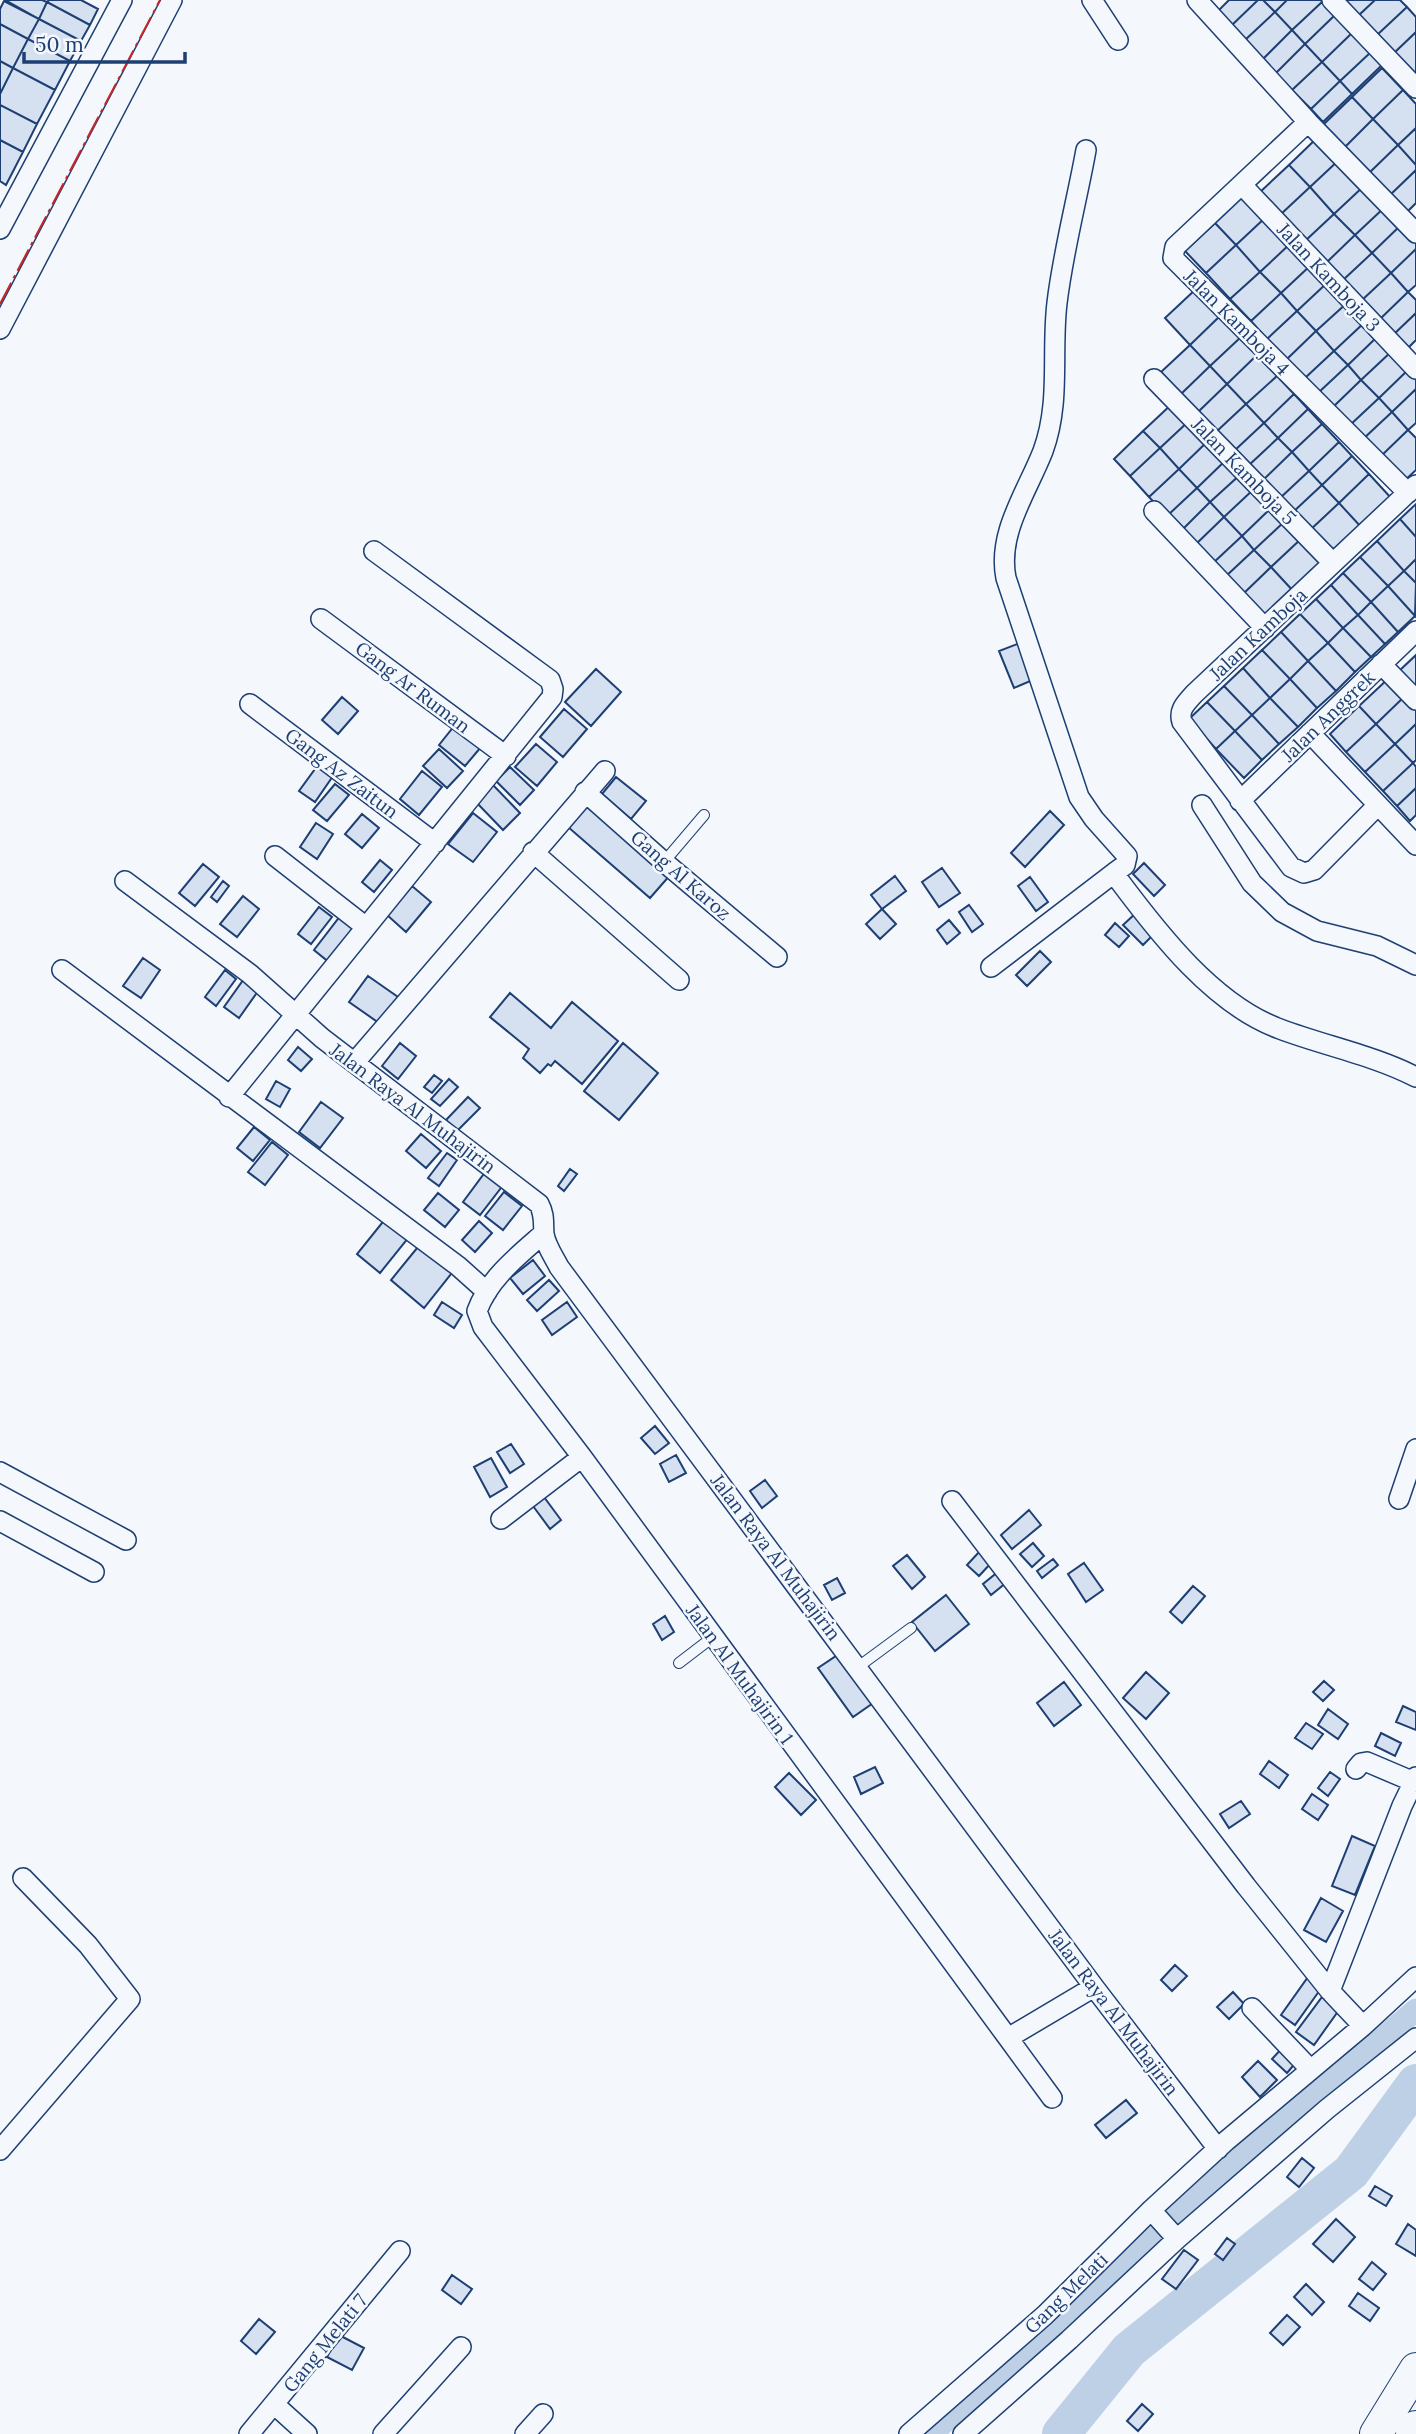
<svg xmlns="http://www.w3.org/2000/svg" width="1416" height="2434" viewBox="0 0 1416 2434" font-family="Lora,serif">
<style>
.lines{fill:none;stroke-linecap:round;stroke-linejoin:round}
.canal{stroke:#bed0e5;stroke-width:23}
.river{stroke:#bed0e5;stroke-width:38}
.building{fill:#d5e0f0;stroke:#1d3f73;stroke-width:2}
.service-casing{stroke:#1d3f73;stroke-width:12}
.minor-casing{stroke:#1d3f73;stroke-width:22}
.trunk-casing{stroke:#1d3f73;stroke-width:34}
.service{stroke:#f4f7fb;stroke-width:10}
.minor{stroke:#f4f7fb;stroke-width:19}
.trunk{stroke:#f4f7fb;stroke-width:32}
.power{stroke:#c62828;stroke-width:2;stroke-dasharray:24 5 3.5 5;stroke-linecap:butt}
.labels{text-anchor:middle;stroke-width:5;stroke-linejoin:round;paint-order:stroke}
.street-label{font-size:19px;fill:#1d3f73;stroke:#f4f7fb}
</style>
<rect width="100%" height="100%" fill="#f4f7fb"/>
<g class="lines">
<path class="canal" d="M931 2434 1214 2180 1416 2010"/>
<path class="river" d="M1061 2434 1129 2350 1351 2172 1416 2083"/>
</g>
<path class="building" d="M5 0H42L47 2 39 19Z
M49 0H81L98 9 90 25 47 2Z
M1229 0H1258L1231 26 1218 11Z
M1258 0H1263L1275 12 1245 40 1231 26Z
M1263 0H1287L1275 12Z
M1287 0H1321L1322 2 1292 30 1275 12Z
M1344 0H1375L1359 15Z
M1375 0H1400L1407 7 1377 35 1359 15Z
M4 1 39 19 28 39 0 24V9Z
M47 2 90 25 81 41 39 19Z
M1322 2 1335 15 1305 44 1292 30Z
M1407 7 1416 17V32L1394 53 1377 35Z
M1275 12 1292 30 1263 59 1245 40Z
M1335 15 1352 33 1322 62 1305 44Z
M39 19 81 41 70 61 28 39Z
M0 24 28 39 13 68 0 61Z
M1292 30 1305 44 1276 73 1263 59Z
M1416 32V75L1394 53Z
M1352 33 1371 52 1340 81 1322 62Z
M28 39 70 61 55 90 13 68Z
M1305 44 1322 62 1292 90 1276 73Z
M1371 52 1382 65 1352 94 1340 81Z
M0 61 13 68 0 94Z
M1322 62 1340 81 1311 109 1292 90Z
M13 68 55 90 37 124 0 105V94Z
M1382 68 1403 90 1373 119 1352 97Z
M1340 81 1352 94 1323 122 1311 109Z
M1403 90 1416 104V128L1398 145 1373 119Z
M1352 97 1373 119 1344 148 1323 125Z
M0 105 37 124 23 152 0 140Z
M1373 119 1398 145 1368 174 1344 148Z
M1416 128V165L1398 145Z
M1319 136 1340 159 1310 187 1289 165Z
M0 140 23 152 6 185 0 181Z
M1398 145 1416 165V170L1389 196 1368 174Z
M1340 159 1365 185 1334 214 1310 187Z
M1289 165 1310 187 1280 215 1259 193Z
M1416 170V203L1406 213 1389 196Z
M1365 185 1385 207 1355 235 1334 214Z
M1310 187 1334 214 1305 241 1280 215Z
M1245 194 1266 217 1236 245 1215 223Z
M1385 207 1402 224 1372 253 1355 235Z
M1334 214 1355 235 1326 263 1305 241Z
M1266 217 1291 243 1260 272 1236 245Z
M1215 223 1236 245 1206 273 1185 251Z
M1402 224 1416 239V249L1391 273 1372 253Z
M1355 235 1372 253 1342 281 1326 263Z
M1291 243 1311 265 1281 293 1260 272Z
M1236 245 1260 272 1230 299 1206 273Z
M1416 249V285L1408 292 1391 273Z
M1372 253 1391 273 1361 301 1342 281Z
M1311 265 1328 282 1297 311 1281 293Z
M1260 272 1281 293 1251 321 1230 299Z
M1391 273 1408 292 1379 320 1361 301Z
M1328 282 1347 303 1316 331 1297 311Z
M1196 289 1220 316 1190 345 1165 318Z
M1408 292 1416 300V313L1393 335 1379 320Z
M1281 293 1297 311 1267 339 1251 321Z
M1347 303 1365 322 1334 351 1316 331Z
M1297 311 1316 331 1287 359 1267 339Z
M1416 313V340L1406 350 1393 335Z
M1220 316 1241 337 1210 366 1190 345Z
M1365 322 1378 336 1348 365 1334 351Z
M1316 331 1334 351 1305 378 1287 359Z
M1378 336 1392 351 1361 380 1348 365Z
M1241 337 1257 355 1227 384 1210 366Z
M1190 345 1210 366 1181 394 1161 372Z
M1334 351 1348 365 1318 393 1305 378Z
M1392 351 1409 369 1379 398 1361 380Z
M1257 355 1277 376 1246 404 1227 384Z
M1348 365 1361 380 1332 408 1318 393Z
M1210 366 1227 384 1198 412 1181 394Z
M1409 369 1416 376V389L1392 412 1379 398Z
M1277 376 1294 394 1264 423 1246 404Z
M1361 380 1379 398 1349 426 1332 408Z
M1227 384 1246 404 1216 432 1198 412Z
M1416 389V423L1408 430 1392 412Z
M1294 394 1308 409 1278 438 1264 423Z
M1379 398 1392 412 1362 440 1349 426Z
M1174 402 1190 420 1160 448 1143 431Z
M1246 404 1264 423 1234 451 1216 432Z
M1308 409 1322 424 1292 452 1278 438Z
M1392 412 1408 430 1379 458 1362 440Z
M1190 420 1209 440 1179 469 1160 448Z
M1264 423 1278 438 1248 466 1234 451Z
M1322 424 1339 442 1309 471 1292 452Z
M1408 430 1416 438V470L1402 483 1379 458Z
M1143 431 1160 448 1130 476 1114 459Z
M1278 438 1292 452 1262 481 1248 466Z
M1209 440 1227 459 1197 488 1179 469Z
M1339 442 1352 456 1322 485 1309 471Z
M1160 448 1179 469 1149 497 1130 476Z
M1292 452 1309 471 1279 499 1262 481Z
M1352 456 1369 474 1339 503 1322 485Z
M1227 459 1241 474 1210 502 1197 488Z
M1179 469 1197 488 1167 516 1149 497Z
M1309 471 1322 485 1292 513 1279 499Z
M1241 474 1255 488 1224 517 1210 502Z
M1369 474 1392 499 1362 528 1339 503Z
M1322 485 1339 503 1309 531 1292 513Z
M1197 488 1210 502 1181 531 1167 516Z
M1255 488 1272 507 1242 536 1224 517Z
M1210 502 1224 517 1195 545 1181 531Z
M1339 503 1362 528 1332 556 1309 531Z
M1416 504V537L1400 519Z
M1272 507 1285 521 1254 550 1242 536Z
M1224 517 1242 536 1212 564 1195 545Z
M1400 519 1416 537V559L1404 571 1377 541Z
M1285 521 1302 538 1271 567 1254 550Z
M1242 536 1254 550 1225 577 1212 564Z
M1302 538 1325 564 1295 593 1271 567Z
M1377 541 1404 571 1388 586 1360 557Z
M1254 550 1271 567 1242 595 1225 577Z
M1360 557 1388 586 1371 602 1343 573Z
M1416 559V583L1404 571Z
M1271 567 1295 593 1265 621 1242 595Z
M1404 571 1416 583 1415 616 1388 586Z
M1343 573 1371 602 1358 615 1331 585Z
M1331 585 1358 615 1343 628 1316 599Z
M1388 586 1415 616 1398 632 1371 602Z
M1316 599 1343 628 1328 643 1300 614Z
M1371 602 1398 632 1385 644 1358 615Z
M1300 614 1328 643 1308 661 1281 632Z
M1358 615 1385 644 1371 657 1343 628Z
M1343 628 1371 657 1355 672 1328 643Z
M1281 632 1308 661 1290 679 1262 650Z
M1020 643 1035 679 1014 688 999 651Z
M1328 643 1355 672 1336 691 1308 661Z
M1262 650 1290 679 1270 698 1243 668Z
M1416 655V688L1398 672Z
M1308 661 1336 691 1317 708 1290 679Z
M1243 668 1270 698 1252 715 1224 686Z
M596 669 621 692 591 726 565 702Z
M1390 677 1406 695 1376 724 1359 706Z
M1290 679 1317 708 1298 727 1270 698Z
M1224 686 1252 715 1235 731 1207 702Z
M1406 695 1416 706V724L1395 744 1376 724Z
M342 697 358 711 338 734 322 720Z
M1270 698 1298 727 1279 744 1252 715Z
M1207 702 1235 731 1216 749 1189 719Z
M1359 706 1376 724 1346 752 1330 734Z
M564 709 587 729 563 757 540 737Z
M1252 715 1279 744 1262 760 1235 731Z
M1376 724 1395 744 1365 772 1346 752Z
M1416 724V760L1413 763 1395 744Z
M455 725 481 747 465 766 439 745Z
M1235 731 1262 760 1244 778 1216 749Z
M536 744 557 762 537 786 515 767Z
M1395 744 1413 763 1383 791 1365 772Z
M439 749 463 771 447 788 423 766Z
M1413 763 1416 767V788L1397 806 1383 791Z
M318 765 333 776 315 802 299 791Z
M510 767 534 790 520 805 496 781Z
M422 771 442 787 419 815 400 799Z
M616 777 646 801 631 819 602 794Z
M335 784 349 795 327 821 313 810Z
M493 785 520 813 503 830 476 802Z
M1416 788V815L1410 821 1397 806Z
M588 804 671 874 650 898 568 827Z
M1050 811 1064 825 1025 867 1011 853Z
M473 813 497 832 473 862 448 844Z
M362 814 379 828 362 848 345 834Z
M316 823 333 834 317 859 300 847Z
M380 860 392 870 374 892 362 882Z
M1144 863 1165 885 1154 896 1133 874Z
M203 864 219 877 195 906 179 893Z
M942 868 960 893 939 907 922 882Z
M895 876 906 891 882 909 871 895Z
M1030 877 1048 902 1036 911 1018 886Z
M223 881 229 886 217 902 211 897Z
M412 886 431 902 406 932 387 915Z
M243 896 259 909 237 937 220 924Z
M969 905 983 924 972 932 959 912Z
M319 907 332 917 311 944 298 934Z
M882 909 896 924 880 939 866 924Z
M1136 913 1155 933 1143 945 1123 925Z
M341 915 357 928 330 963 314 950Z
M949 920 960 933 947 944 937 930Z
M1115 923 1129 936 1119 947 1105 935Z
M1040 951 1051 962 1027 986 1016 975Z
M143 958 160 970 141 998 123 986Z
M225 970 236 979 216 1006 205 997Z
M246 976 261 987 239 1018 224 1007Z
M368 976 398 997 379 1023 349 1002Z
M510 993 551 1028 572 1002 618 1041 582 1084 555 1061 551 1066 548 1064 540 1073 523 1058 529 1049 490 1017Z
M400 1043 416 1056 398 1079 382 1066Z
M623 1043 658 1073 619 1120 584 1091Z
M298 1047 312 1059 301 1071 288 1060Z
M434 1075 442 1081 432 1093 424 1087Z
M449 1079 458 1087 440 1106 431 1099Z
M276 1081 290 1089 280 1107 266 1099Z
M468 1097 480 1108 457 1131 446 1120Z
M321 1102 343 1118 320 1148 299 1132Z
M254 1127 270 1140 253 1161 237 1148Z
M421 1134 441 1151 426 1168 406 1151Z
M272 1142 288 1155 265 1185 248 1172Z
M447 1153 457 1160 439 1186 428 1178Z
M570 1169 577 1174 564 1191 558 1186Z
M486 1171 504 1184 480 1215 463 1202Z
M504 1192 522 1206 503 1230 485 1216Z
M438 1193 459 1210 445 1227 424 1210Z
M386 1218 409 1237 380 1273 357 1254Z
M479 1221 492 1233 475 1252 462 1240Z
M422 1242 455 1269 424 1308 391 1280Z
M533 1260 545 1276 523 1294 510 1278Z
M549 1280 559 1291 537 1311 527 1300Z
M442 1302 462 1315 454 1328 434 1315Z
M567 1302 577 1317 552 1335 542 1320Z
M655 1426 669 1443 655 1454 641 1438Z
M511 1444 524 1464 510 1473 497 1452Z
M676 1455 686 1473 669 1482 660 1464Z
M491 1458 507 1487 490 1497 474 1467Z
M765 1480 777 1496 762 1508 750 1491Z
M544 1497 561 1520 550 1529 533 1506Z
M1029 1510 1041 1525 1012 1549 1001 1535Z
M1033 1543 1044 1556 1032 1567 1020 1554Z
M980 1551 992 1562 979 1576 967 1565Z
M907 1555 925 1577 912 1589 893 1566Z
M1053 1559 1058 1565 1042 1578 1037 1571Z
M1084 1563 1103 1590 1086 1602 1068 1574Z
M999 1571 1007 1582 991 1595 983 1584Z
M837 1578 845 1593 832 1600 824 1585Z
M1193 1586 1205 1596 1182 1623 1170 1612Z
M946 1595 969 1624 935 1651 912 1622Z
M665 1616 674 1632 662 1640 653 1624Z
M842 1652 876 1701 853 1717 818 1668Z
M1146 1672 1169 1693 1146 1719 1123 1698Z
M1324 1681 1334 1690 1323 1701 1313 1692Z
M1064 1682 1081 1705 1054 1726 1037 1703Z
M1403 1706 1416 1712V1730L1396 1722Z
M1328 1709 1348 1724 1338 1739 1318 1725Z
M1306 1723 1323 1734 1312 1749 1295 1738Z
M1381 1733 1401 1743 1395 1756 1375 1746Z
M1269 1761 1288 1775 1279 1788 1260 1774Z
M875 1767 883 1783 861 1794 854 1777Z
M1330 1772 1340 1779 1328 1796 1318 1788Z
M789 1773 816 1800 801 1815 775 1787Z
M1312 1794 1328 1805 1318 1820 1302 1809Z
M1241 1801 1250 1814 1229 1828 1220 1814Z
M1352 1836 1375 1846 1355 1895 1332 1886Z
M1321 1898 1343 1911 1326 1942 1304 1930Z
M1175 1965 1187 1976 1172 1991 1161 1980Z
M1308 1977 1322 1987 1295 2025 1281 2015Z
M1233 1992 1244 2004 1229 2019 1217 2007Z
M1322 1997 1339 2010 1314 2045 1296 2032Z
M1284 2046 1298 2060 1287 2073 1272 2059Z
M1258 2061 1277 2080 1260 2097 1242 2077Z
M1126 2100 1137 2113 1106 2138 1095 2125Z
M1302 2158 1314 2168 1299 2187 1287 2177Z
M1375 2186 1392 2196 1386 2206 1369 2196Z
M1336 2219 1355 2237 1333 2262 1313 2244Z
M1408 2224 1416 2230V2256L1396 2244Z
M1227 2238 1235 2244 1223 2260 1215 2254Z
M1184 2250 1198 2260 1176 2289 1162 2279Z
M1372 2262 1386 2274 1373 2290 1359 2279Z
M452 2275 472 2289 461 2304 442 2290Z
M1306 2284 1324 2302 1312 2315 1294 2297Z
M1358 2293 1379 2308 1370 2321 1349 2306Z
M1287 2315 1300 2327 1283 2345 1270 2333Z
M259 2319 275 2332 256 2354 241 2341Z
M339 2335 364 2348 352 2370 327 2357Z
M1142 2404 1153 2414 1138 2431 1127 2421Z"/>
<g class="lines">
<defs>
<path id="service" d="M664 862 704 815
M679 1663 713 1637
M858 1667 911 1628"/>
<path id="minor" d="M1092 0 1118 40
M1197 0 1308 122 1416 233
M1332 0 1416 88
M1308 122 1175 247 1173 258 1408 493
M1086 150C1077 200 1063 252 1057 303 1051 353 1061 402 1043 451 1027 492 997 533 1006 578L1079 797 1094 819 1127 856 1125 865 1114 873 1118 879C1159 934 1214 1005 1280 1029 1325 1046 1373 1055 1416 1077
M1242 185 1416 369
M0 229 122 0
M0 329 172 0
M1154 379 1333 563
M1154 511 1265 628
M321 619 506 756
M1381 664 1416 700
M250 704 435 843
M1310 733 1416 845
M585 792 664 862 777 957
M1240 801 1416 631
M1202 805 1252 883 1282 912 1317 931 1377 946 1416 965
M1377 806 1314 870 1304 873 1291 867 1182 722C1178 710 1186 703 1194 694L1416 485
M533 852 679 980
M275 856 366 927
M125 881 250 974 322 1038 539 1204C545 1215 543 1223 544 1234 546 1246 554 1257 559 1267L1094 1987 1218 2149
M991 967 1114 873
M62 970 458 1266 487 1292
M355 1062 605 771
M229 1097 552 697 553 689 550 680 374 551
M544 1233C519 1255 489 1278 477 1311L483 1327 582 1457 1008 2038 1094 1987
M0 1472 126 1540
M1399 1499 1416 1449
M952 1501 1246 1886 1330 1991 1363 2026
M501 1519 582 1457
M0 1521 94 1572
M1356 1769 1361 1763 1367 1762 1414 1782
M1330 1991 1402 1806 1416 1777
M1252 2008 1310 2069
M1008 2038 1052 2098
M0 2150 130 1999 88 1945 23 1878
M1151 2210 1177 2239
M275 2405 307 2434
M249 2434 400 2251
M383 2434 461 2347
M525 2434 543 2414
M909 2434 1045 2315 1151 2210 1226 2141 1363 2026 1416 1977
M963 2434 1069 2340 1177 2239 1327 2109 1416 2038"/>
<path id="trunk" d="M1376 2434 1416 2369
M1412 2434 1416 2427"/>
</defs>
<use href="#service" class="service-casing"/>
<use href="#minor" class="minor-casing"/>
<use href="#trunk" class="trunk-casing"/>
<use href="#service" class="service"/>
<use href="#minor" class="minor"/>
<use href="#trunk" class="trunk"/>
<path class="power" d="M0 304 160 0"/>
</g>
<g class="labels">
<g class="street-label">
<text transform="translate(1329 277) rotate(47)" y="7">Jalan Kamboja 3</text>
<text transform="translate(1237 322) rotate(45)" y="7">Jalan Kamboja 4</text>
<text transform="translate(1244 471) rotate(46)" y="7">Jalan Kamboja 5</text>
<text transform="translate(1258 634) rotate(-43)" y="7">Jalan Kamboja</text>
<text transform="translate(413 687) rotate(37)" y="7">Gang Ar Ruman</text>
<text transform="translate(1328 716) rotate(-44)" y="7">Jalan Anggrek</text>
<text transform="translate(342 773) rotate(37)" y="7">Gang Az Zaitun</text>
<text transform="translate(681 875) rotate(41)" y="7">Gang Al Karoz</text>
<text transform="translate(413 1108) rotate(37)" y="7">Jalan Raya Al Muhajirin</text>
<text transform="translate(776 1557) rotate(53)" y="7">Jalan Raya Al Muhajirin</text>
<text transform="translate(740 1674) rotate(54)" y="7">Jalan Al Muhajirin 1</text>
<text transform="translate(1114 2012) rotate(53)" y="7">Jalan Raya Al Muhajirin</text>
<text transform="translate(1066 2293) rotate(-44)" y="7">Gang Melati</text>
<text transform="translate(325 2343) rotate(-51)" y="7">Gang Melati 7</text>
</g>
</g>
<path d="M24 52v10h161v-10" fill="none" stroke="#1d3f73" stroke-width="3.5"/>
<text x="35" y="52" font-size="21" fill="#1d3f73" stroke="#f4f7fb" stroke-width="5" paint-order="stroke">50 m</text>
</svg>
